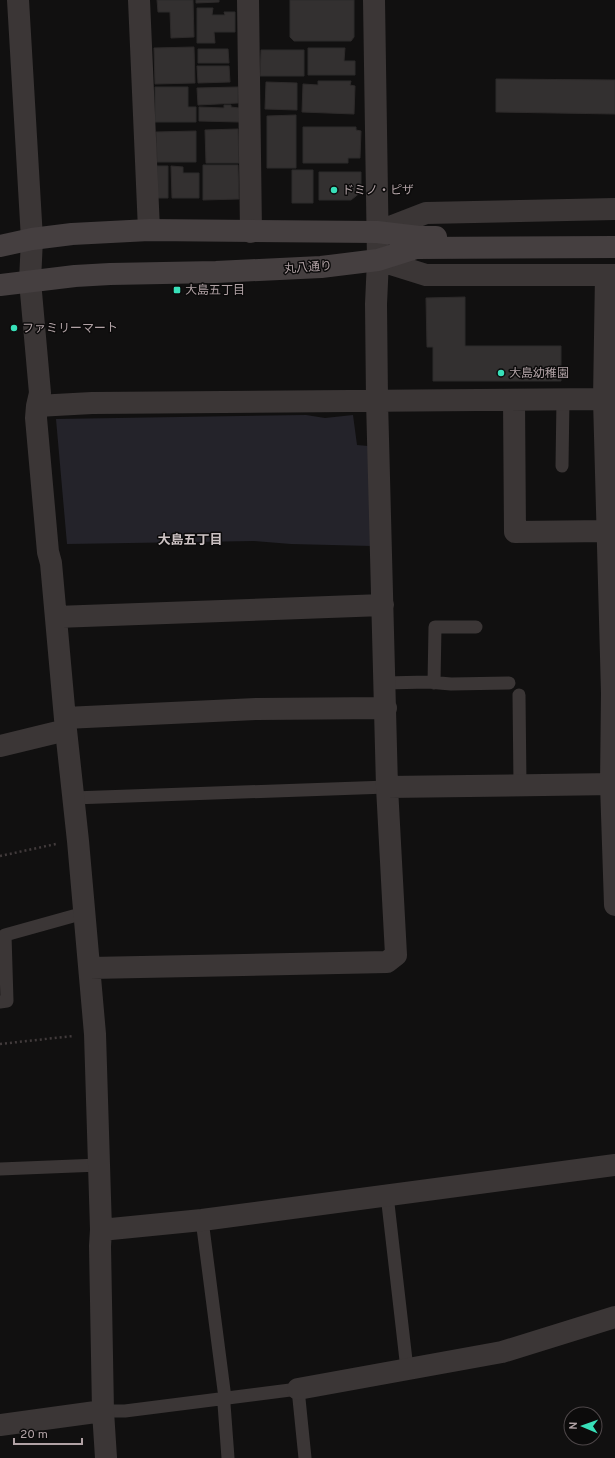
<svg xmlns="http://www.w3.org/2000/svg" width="615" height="1458" viewBox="0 0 615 1458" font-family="Overpass,'Noto Sans JP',sans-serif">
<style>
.green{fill:#24232a}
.building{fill:#333030;stroke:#2d2a2a}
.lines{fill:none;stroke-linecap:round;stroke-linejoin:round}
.path{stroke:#423b3c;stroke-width:2.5;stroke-dasharray:2 3;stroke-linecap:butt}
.lane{stroke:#3b3636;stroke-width:13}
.street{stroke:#3b3636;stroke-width:22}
.secondary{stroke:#453f40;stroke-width:22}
.poi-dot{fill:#38e0b9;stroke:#0c0b0b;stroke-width:1.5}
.labels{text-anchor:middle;stroke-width:3;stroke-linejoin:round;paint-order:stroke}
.poi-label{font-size:12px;fill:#b1a2a5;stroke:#0c0b0b;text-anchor:start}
.street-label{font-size:12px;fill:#b1a2a5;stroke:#0c0b0b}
.neighbourhood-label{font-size:13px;font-weight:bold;fill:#cdc3c4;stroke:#0c0b0b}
</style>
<rect width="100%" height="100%" fill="#111010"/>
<path class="green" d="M306 415 325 418 353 415 357 445 368 446 372 546 291 544 254 541 67 544 56 419Z"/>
<path class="building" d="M157 0H193L194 37 171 38 170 12H158Z
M196 0H219V2L196 3Z
M290 0H354V37L351 41H294L290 37Z
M197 8H213L212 15H225L224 12H235V32H214L215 43H197Z
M194 47 195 83 155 84 154 48Z
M308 48H345L344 61H355V75H308Z
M198 49H228L229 63H198Z
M261 50H304V76H260Z
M197 66H229L230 82 198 83Z
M496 79 615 80V114L496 112Z
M318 81H351L350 85 355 86 354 114 302 112 303 84 318 85Z
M266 82 297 83V110L265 109Z
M155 87H188V107H196V122H155Z
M238 87V103L198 105 197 88Z
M224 105H231V107L239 108V122L199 121V107L224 108Z
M296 115V168H267V116Z
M303 127H356V130L361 131 360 158H348V163H303Z
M238 129 239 163H206L205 130Z
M196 131V162H157L156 132Z
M203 165H238L239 199 203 200Z
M157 166H168V198H157Z
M171 166 183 167V173H199V198H172Z
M292 170H313V203H292Z
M319 172H361V192L351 200H319Z
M465 297V346H561V381H433V347H427L426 298Z"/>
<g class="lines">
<path class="path" d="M0 856 56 844
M0 1044 73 1036"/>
<path class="lane" d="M562 466 563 399
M385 683 428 682 451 684 509 683
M434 683 435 627H476
M519 695 520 785
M73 798 387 787
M0 1002 7 1001 5 935 84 913
M0 1169 99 1165
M387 1195 407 1369
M202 1220 225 1398 224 1404 228 1458
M103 1411H125L298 1389 305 1458"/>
<path class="street" d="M18 0 32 239 30 281 40 393 37 406 36 418 48 552 51 563 66 730 78 841 95 1034 101 1230 100 1246 103 1411 106 1458
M139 0 149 230
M248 0 251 232
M377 232 426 213 615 209
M378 260 426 275H615
M606 275 604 399 612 693 611 784 615 905
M514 400 515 532 608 531
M37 406 92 403 604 399
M56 617 383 605
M65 718 256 709 386 708
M0 746 66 730
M387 787 615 784
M90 968 387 962 396 955 387 787 377 400 376 304 378 260 374 0
M101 1230 202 1220 615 1165
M298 1389 502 1352 615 1317
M0 1425 103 1411"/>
<path class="secondary" d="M0 246 32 239 72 234 149 230 377 232 419 237H436
M0 285 75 276 110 274 216 272 321 267 378 260 416 248 615 247"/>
</g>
<g class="poi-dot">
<circle cx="334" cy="190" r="4"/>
<rect x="173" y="286" width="8" height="8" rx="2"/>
<circle cx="14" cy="328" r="4"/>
<circle cx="501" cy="373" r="4"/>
</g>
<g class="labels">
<g class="poi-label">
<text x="342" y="194">ドミノ・ピザ</text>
<text x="185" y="294">大島五丁目</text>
<text x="22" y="332">ファミリーマート</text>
<text x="509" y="377">大島幼稚園</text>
</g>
<g class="street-label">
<text transform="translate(308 267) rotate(-4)" y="4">丸八通り</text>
</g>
<g class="neighbourhood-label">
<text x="190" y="544">大島五丁目</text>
</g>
</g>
<g transform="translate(583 1426) rotate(272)"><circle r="19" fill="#0c0b0b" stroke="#4e4749"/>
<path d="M0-3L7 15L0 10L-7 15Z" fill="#38e0b9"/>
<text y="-6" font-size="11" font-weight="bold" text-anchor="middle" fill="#b1a2a5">N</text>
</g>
<path d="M14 1438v6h68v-6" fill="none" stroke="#b1a2a5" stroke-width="2"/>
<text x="20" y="1438" font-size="12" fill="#b1a2a5" stroke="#0c0b0b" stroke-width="3" paint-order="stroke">20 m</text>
</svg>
